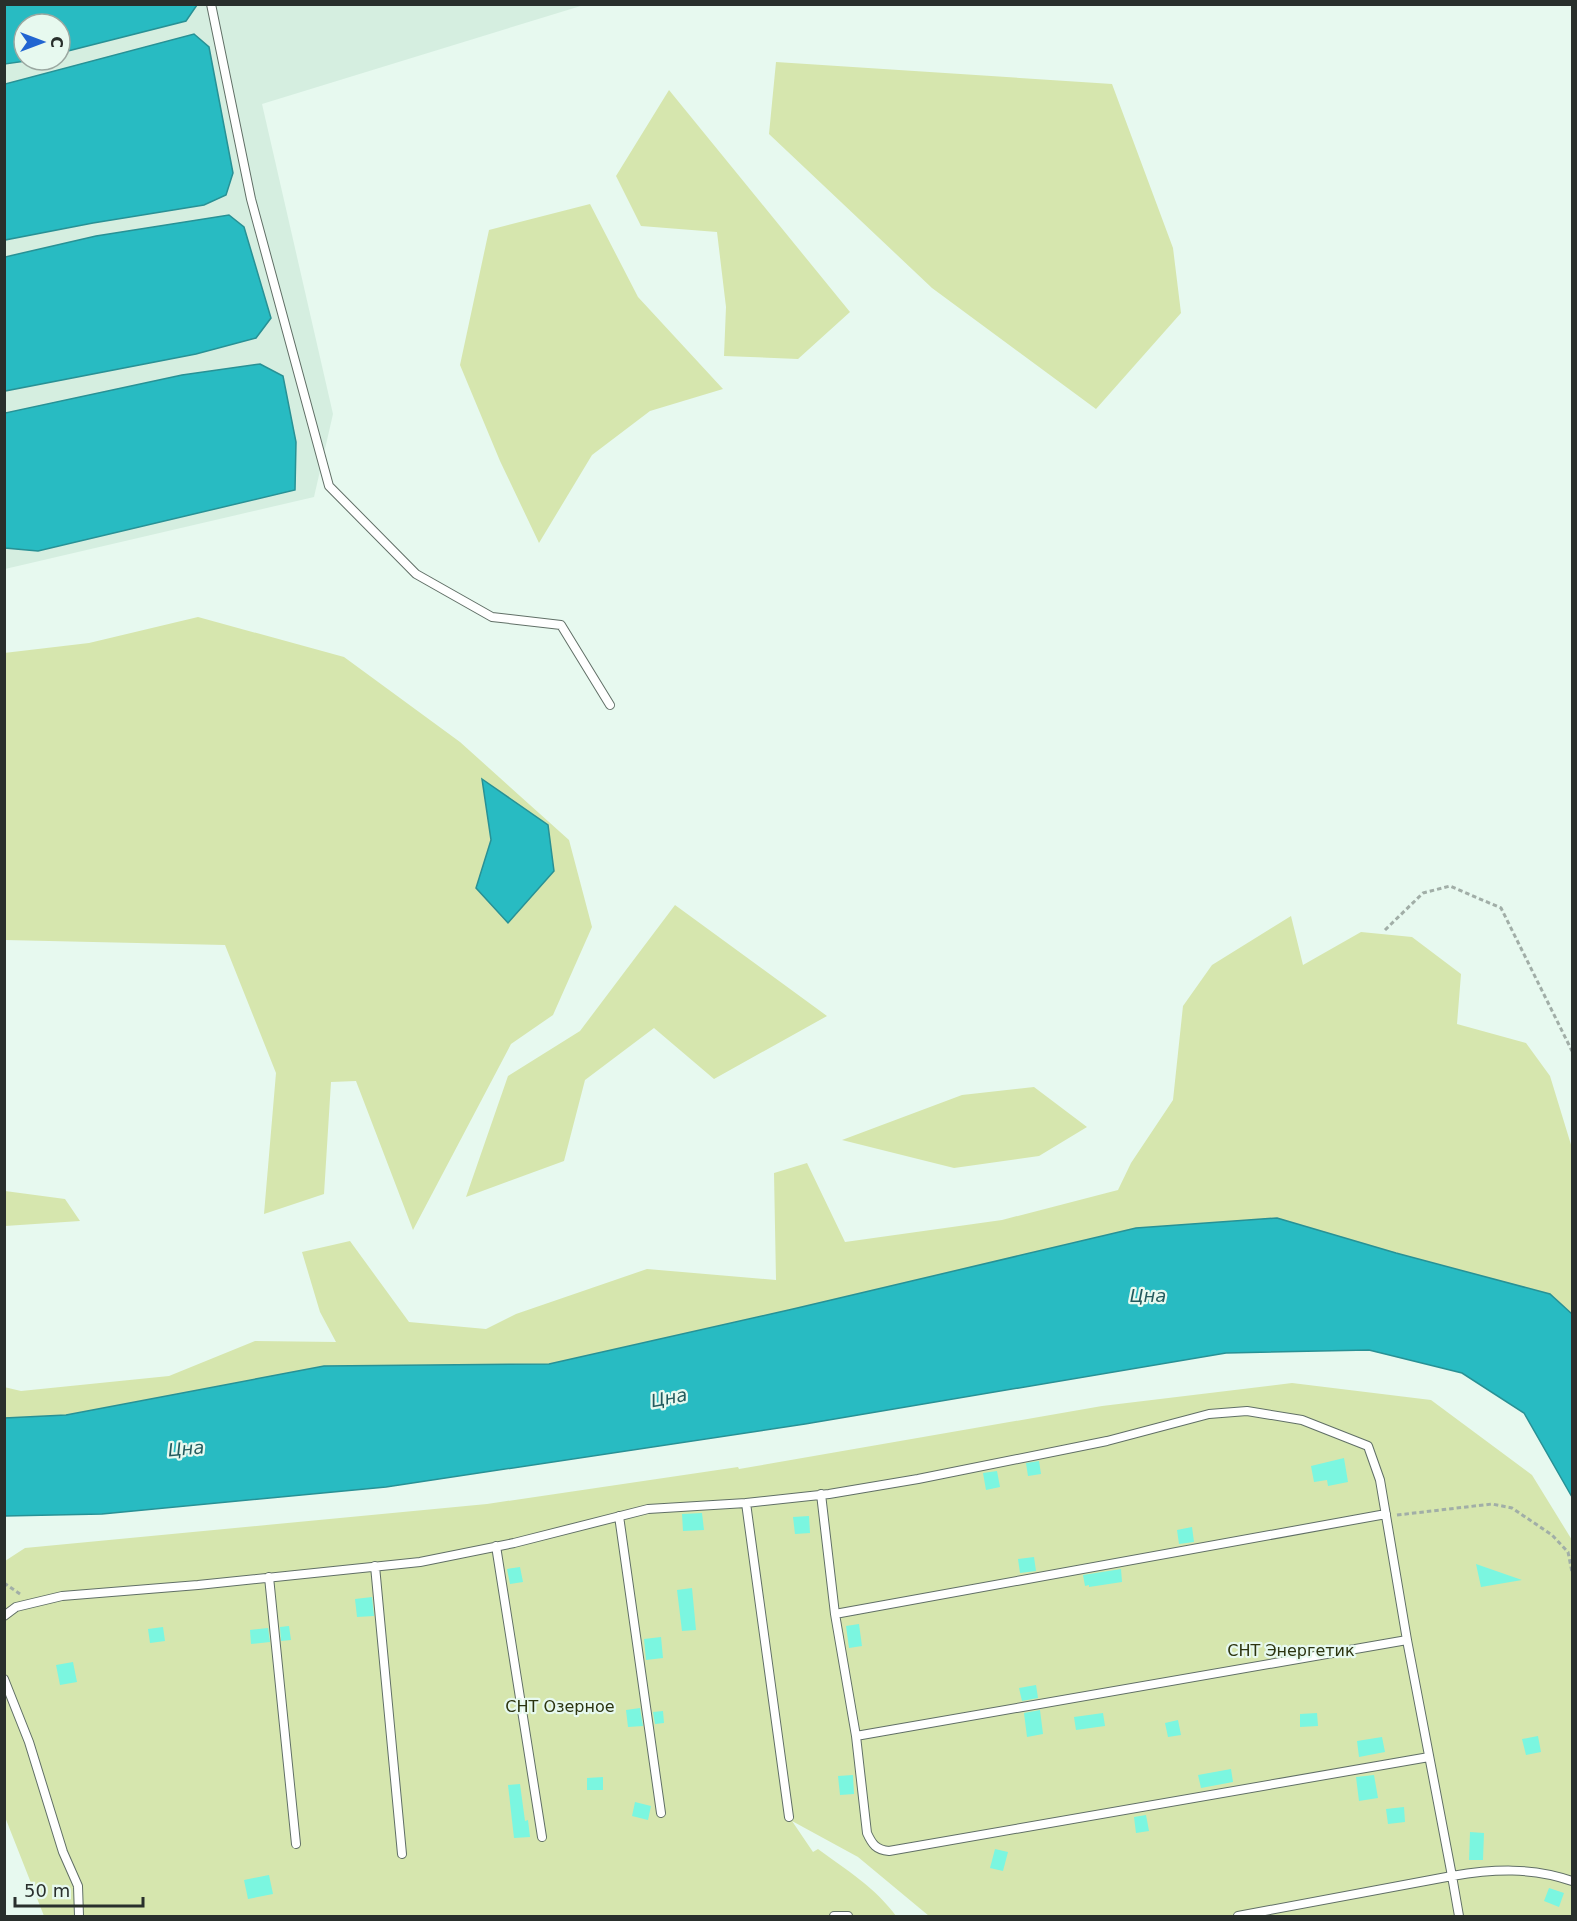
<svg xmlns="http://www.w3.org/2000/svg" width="1577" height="1921" viewBox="0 0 1577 1921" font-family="'DejaVu Sans',sans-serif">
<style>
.built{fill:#d5eee0;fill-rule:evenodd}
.green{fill:#d6e6ae}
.water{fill:#28bbc2;stroke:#289195;stroke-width:1.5}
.building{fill:#7bf6e0}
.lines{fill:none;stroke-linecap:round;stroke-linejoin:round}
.service-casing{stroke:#606f66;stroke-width:10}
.path{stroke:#a1aea7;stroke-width:3;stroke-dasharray:4.5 3;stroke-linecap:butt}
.service{stroke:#fff;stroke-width:8}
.labels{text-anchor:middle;stroke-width:4.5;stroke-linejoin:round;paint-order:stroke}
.park-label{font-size:16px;fill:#2c340f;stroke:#e7f9ef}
.water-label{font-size:18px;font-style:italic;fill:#225a5d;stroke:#e7f9ef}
</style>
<rect width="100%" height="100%" fill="#e7f9ef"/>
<path class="built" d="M4 5H584L262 104 333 414 314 497 5 569ZM24 24H60V60H24Z"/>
<path class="green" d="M776 62 1112 84 1173 248 1181 313 1096 409 932 288 769 134Z
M669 90 850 312 798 359 724 356 726 307 717 232 641 226 616 176Z
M590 204 638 297 723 389 650 411 592 455 539 543 500 461 460 365 489 230Z
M198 617 344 657 460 742 569 840 592 927 553 1015 511 1044 413 1230 356 1081 331 1082 324 1194 264 1214 276 1073 225 945 5 940 4 653 89 643Z
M675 905 827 1016 714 1079 654 1028 585 1080 564 1161 466 1197 508 1076 580 1031Z
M1291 916 1303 965 1361 932 1412 937 1461 974 1457 1024 1526 1043 1550 1076 1572 1148V1314L1550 1294 1396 1253 1277 1218 1136 1228 793 1309 549 1364 324 1366 66 1415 5 1418 4 1387 21 1391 169 1376 255 1341 336 1342 320 1312 302 1252 350 1241 409 1322 486 1329 516 1314 647 1269 776 1280 774 1173 807 1163 845 1242 1002 1220 1118 1190 1131 1163 1173 1100 1183 1006 1212 965Z
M1034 1087 1087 1127 1039 1156 954 1168 842 1140 962 1095Z
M5 1191 65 1199 80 1221 5 1226Z
M1292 1383 1431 1400 1532 1475 1572 1540V1916H929L858 1857 792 1821 813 1852 818 1849C845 1869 876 1888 896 1916H44L5 1817V1561L25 1548 487 1504 738 1467 739 1469 1102 1406Z"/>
<path class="water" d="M4 5 5 4 197 5 186 21 60 53V24H24V60H33L5 64Z
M194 34 209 47 233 173 226 195 204 205 93 223 5 240V84Z
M229 215 244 227 271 318 256 338 196 354 5 391V257L96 236Z
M260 364 283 376 296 442 295 490 38 551 5 548V413L182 375Z
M482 779 548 825 554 871 508 923 476 888 491 840Z
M1277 1218 1396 1253 1550 1294 1572 1314V1497L1524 1413 1462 1373 1369 1350 1226 1353 805 1424 386 1487 102 1514 5 1516V1418L66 1415 324 1366 549 1364 793 1309 1136 1228Z"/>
<path class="building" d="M1344 1458 1348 1482 1328 1486 1327 1480 1314 1482 1311 1466Z
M1039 1461 1041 1474 1028 1476 1026 1463Z
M997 1471 1000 1487 986 1490 983 1473Z
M702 1513 704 1530 683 1531 682 1514Z
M809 1516 810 1533 795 1534 793 1517Z
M1192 1527 1194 1542 1179 1544 1177 1530Z
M1034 1557 1036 1571 1020 1573 1018 1559Z
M1476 1564 1522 1580 1481 1587Z
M520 1567 523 1582 510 1584 507 1569Z
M1121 1569 1122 1582 1089 1587V1585L1085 1586 1083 1575Z
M692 1588 696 1630 682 1631 677 1590Z
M372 1597 374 1616 357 1617 355 1599Z
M859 1624 862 1646 849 1648 846 1626Z
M289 1626 291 1640 281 1641 280 1627Z
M163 1627 165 1641 150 1643 148 1629Z
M268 1628 270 1642 251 1644 250 1630Z
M661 1637 663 1658 646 1660 644 1639Z
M73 1662 77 1682 60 1685 56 1665Z
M1036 1685 1038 1698 1022 1701 1019 1688Z
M640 1708 643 1726 628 1727 626 1710Z
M1040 1710 1043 1734 1027 1737 1024 1713Z
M663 1711 664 1723 655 1724 653 1712Z
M1103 1713 1105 1726 1076 1730 1074 1717Z
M1317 1713 1318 1726 1300 1727V1714Z
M1178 1720 1181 1735 1168 1737 1165 1723Z
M1538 1736 1541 1752 1526 1755 1522 1739Z
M1382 1737 1385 1752 1359 1757 1357 1741Z
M1231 1769 1233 1782 1201 1788 1198 1775Z
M853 1775 854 1794 840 1795 838 1776Z
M1374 1775 1378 1798 1359 1801 1356 1777Z
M603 1777V1790H587V1778Z
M520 1784 525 1821 528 1820 530 1837 514 1838 508 1785Z
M635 1802 651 1806 648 1820 632 1816Z
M1404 1807 1405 1822 1388 1824 1386 1809Z
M1146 1815 1149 1831 1136 1833 1134 1817Z
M1470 1832 1484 1833 1483 1860H1469Z
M995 1849 1008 1852 1003 1871 990 1868Z
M269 1875 273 1894 248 1899 244 1880Z
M1549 1888 1564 1893 1559 1907 1544 1901Z"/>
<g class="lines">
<defs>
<path id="service" d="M211 4 251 199 329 486 416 574 492 617 561 625 610 705
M821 1494 835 1614 856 1736 867 1833C872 1844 876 1850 889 1851L1429 1757
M746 1503 789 1817
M619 1516 661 1813
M496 1546 542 1837
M375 1566 402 1854
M269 1577 296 1844
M835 1614 1386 1514
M4 1616 16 1607 62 1596 198 1585 420 1562 514 1543 648 1509 746 1503 829 1494 918 1479 1107 1441 1209 1414 1247 1411 1302 1420 1368 1446 1380 1480 1407 1640 1452 1876C1493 1869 1532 1867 1572 1881
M4 1679 29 1742 63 1852 78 1886 79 1916
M856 1736 1407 1640
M834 1916H848
M1238 1916 1452 1876 1459 1916"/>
</defs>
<use href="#service" class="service-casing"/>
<path class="path" d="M1385 930 1423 893 1450 886 1501 908 1572 1051
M1397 1515 1492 1504 1512 1508 1552 1535 1568 1552 1572 1572
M4 1583 20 1594"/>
<use href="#service" class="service"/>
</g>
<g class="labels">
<g class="park-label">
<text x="1291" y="1656">СНТ Энергетик</text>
<text x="560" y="1712">СНТ Озерное</text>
</g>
<g class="water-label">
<text x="1148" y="1302">Цна</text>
<text transform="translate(669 1398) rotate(-11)" y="6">Цна</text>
<text transform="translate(186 1449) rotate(-5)" y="6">Цна</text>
</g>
</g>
<rect width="1577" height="1921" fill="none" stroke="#292f2c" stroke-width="12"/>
<g transform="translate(42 42) rotate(90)"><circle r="28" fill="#e7f9ef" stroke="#9ba8a1" stroke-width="1.5"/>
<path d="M0-4.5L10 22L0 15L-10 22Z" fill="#2165d1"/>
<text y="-9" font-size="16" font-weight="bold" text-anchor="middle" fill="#292f2c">С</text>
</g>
<path d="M15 1897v9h128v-9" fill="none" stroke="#292f2c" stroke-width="3"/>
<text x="24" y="1897" font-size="18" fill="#292f2c" stroke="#e7f9ef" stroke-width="4.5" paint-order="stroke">50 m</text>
</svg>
